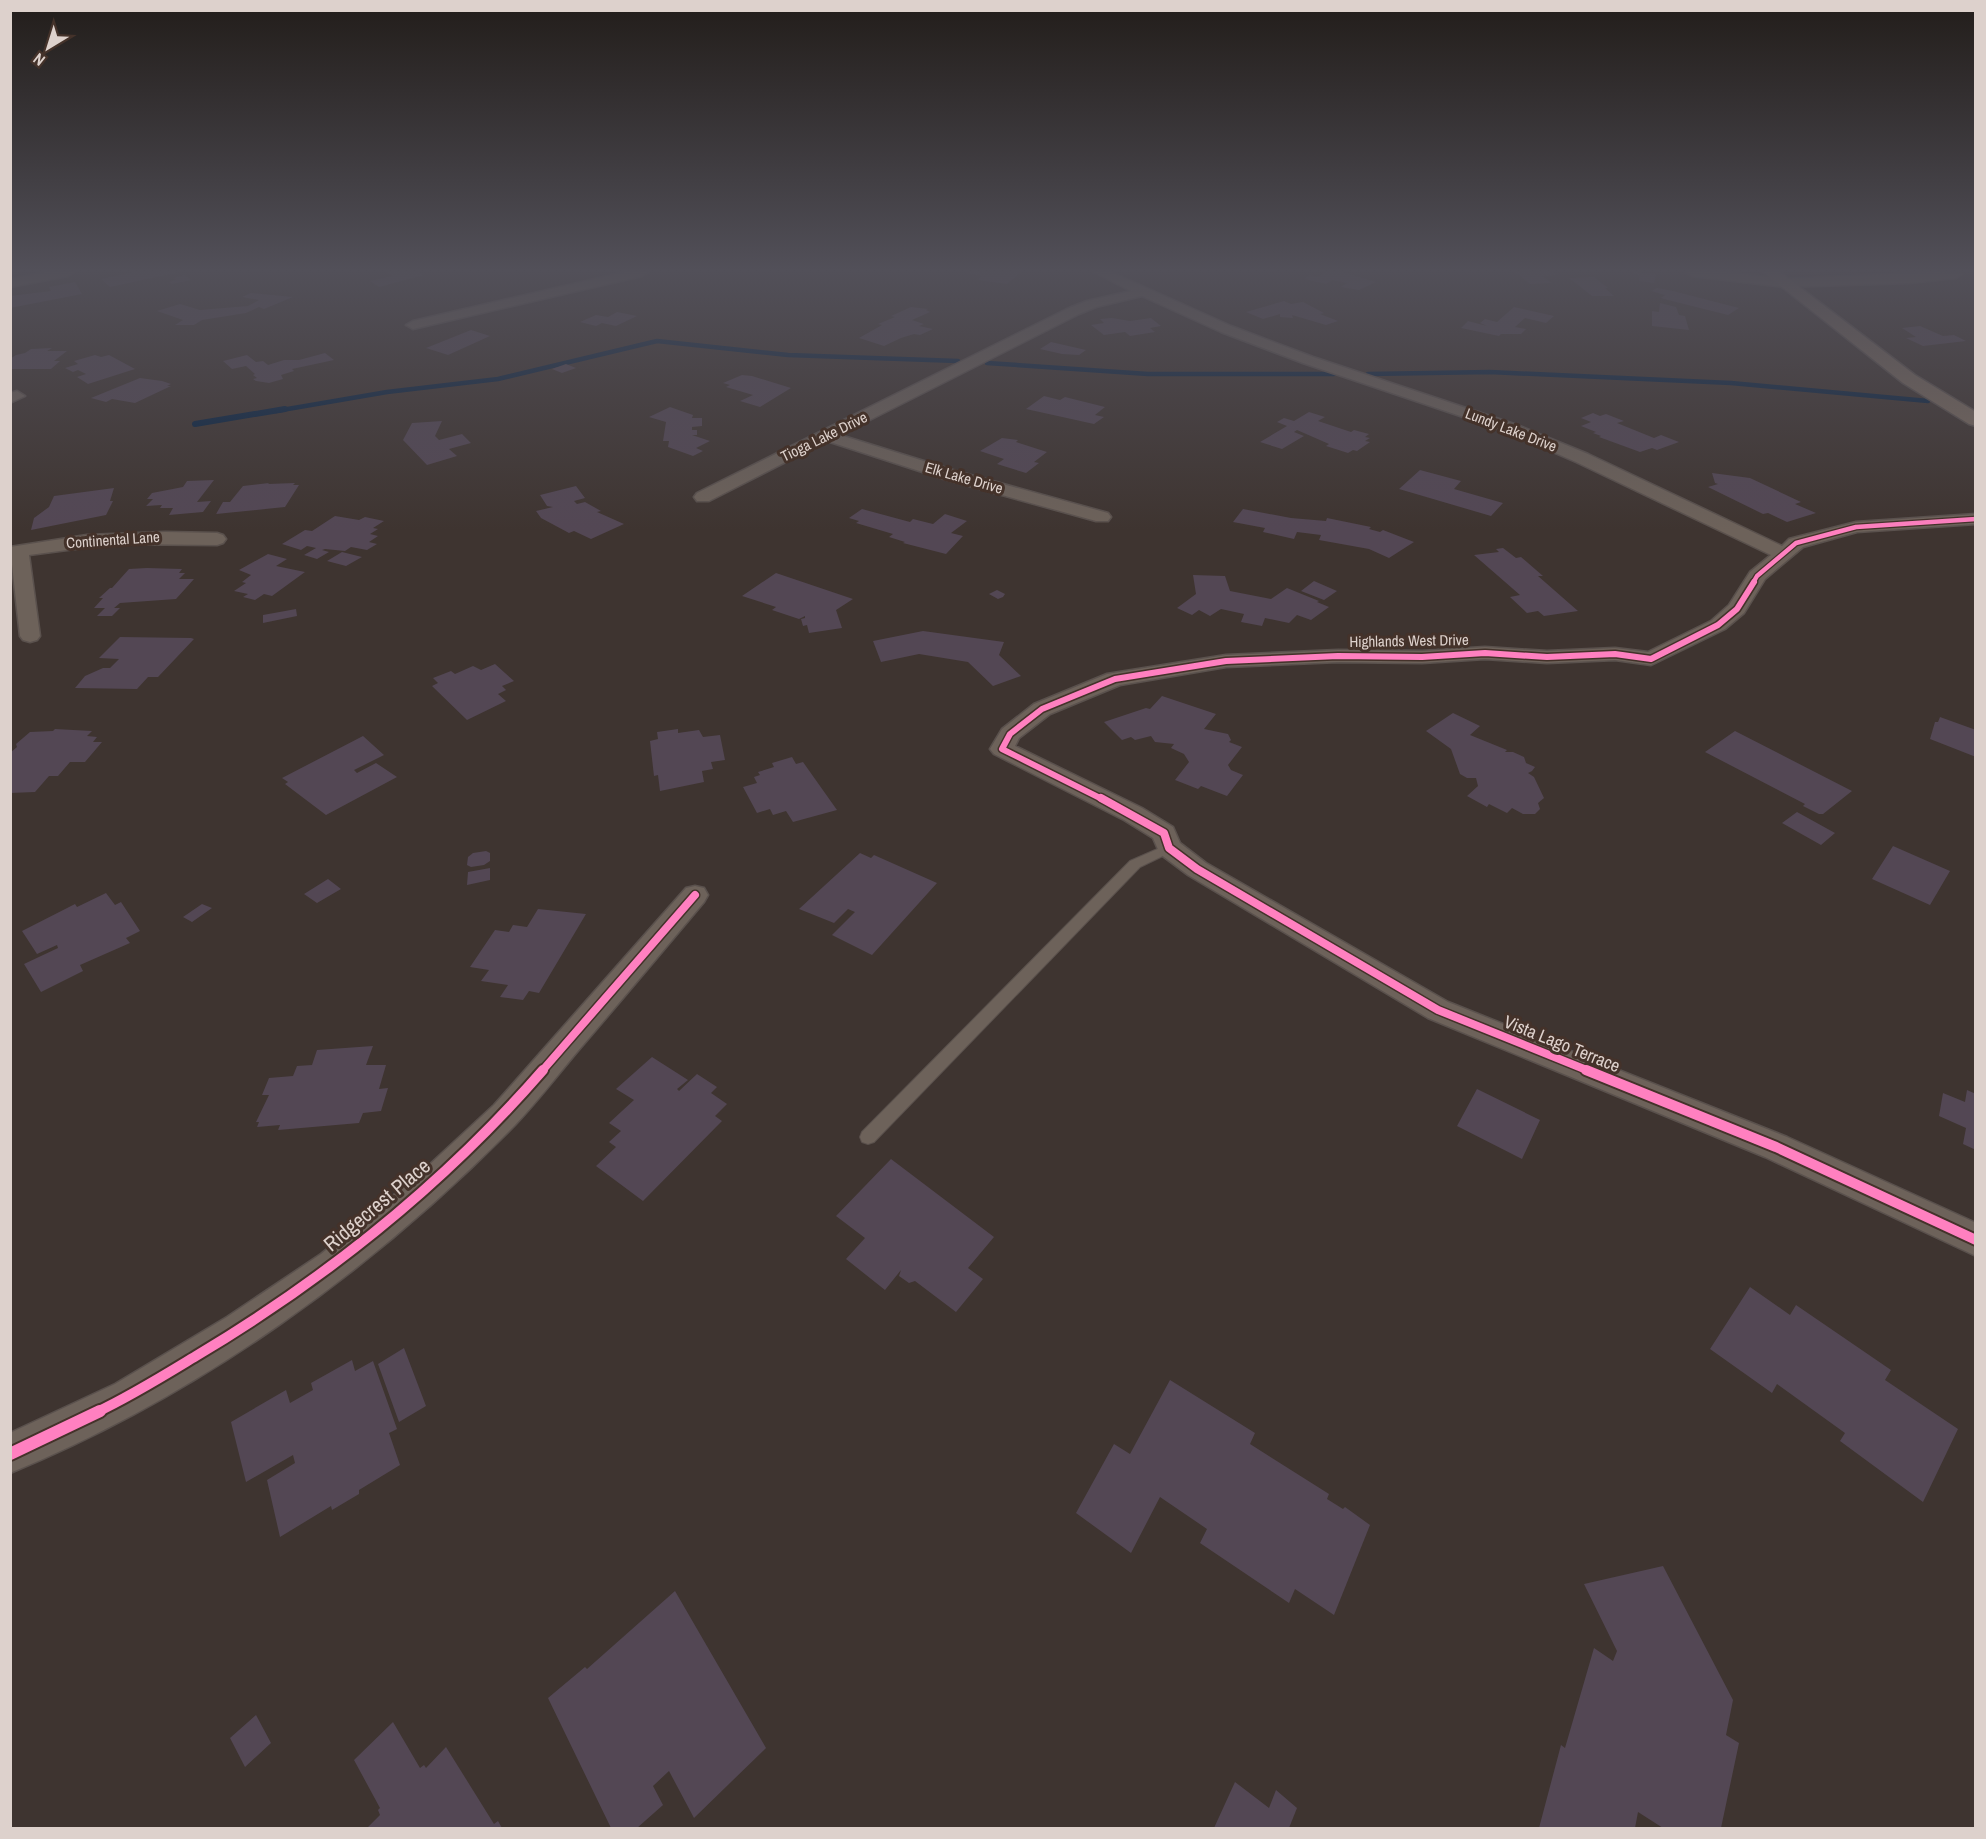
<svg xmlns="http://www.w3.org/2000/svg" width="1986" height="1839" viewBox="0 0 1986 1839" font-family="'Archivo Narrow',sans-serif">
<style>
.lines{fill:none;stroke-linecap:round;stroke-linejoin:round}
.stream-far1{stroke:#062241;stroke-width:4.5}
.stream{stroke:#062241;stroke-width:6}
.building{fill:#534754}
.service-casing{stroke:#5a514d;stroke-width:2}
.minor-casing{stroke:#5a514d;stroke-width:3}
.primary-casing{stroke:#5a514d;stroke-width:3}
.service{fill:#6d625a;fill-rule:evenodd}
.minor{fill:#6d625a;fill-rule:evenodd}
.primary{fill:#796a5e;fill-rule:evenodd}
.cycleway-far4-casing{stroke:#44322a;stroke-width:7}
.cycleway-far3-casing{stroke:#44322a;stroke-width:9}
.cycleway-far2-casing{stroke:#44322a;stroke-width:11}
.cycleway-far1-casing{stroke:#44322a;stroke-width:14}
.cycleway-casing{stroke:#44322a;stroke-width:16}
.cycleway-far4{stroke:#ff80c0;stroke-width:4.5}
.cycleway-far3{stroke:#ff80c0;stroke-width:6}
.cycleway-far2{stroke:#ff80c0;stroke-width:8}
.cycleway-far1{stroke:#ff80c0;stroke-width:10}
.cycleway{stroke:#ff80c0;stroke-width:12}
.labels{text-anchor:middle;stroke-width:6;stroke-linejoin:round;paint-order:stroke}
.far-street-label{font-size:15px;fill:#ddd1cc;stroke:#44322a}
.street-label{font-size:18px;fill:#ddd1cc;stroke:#44322a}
.near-street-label{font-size:21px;fill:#ddd1cc;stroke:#44322a}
</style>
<rect width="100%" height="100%" fill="#3e3430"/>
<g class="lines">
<path class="stream-far1" d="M987 363 1148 374H1334
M1368 374 1490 372 1731 383 1928 401
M276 411 387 392 498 379 657 341 788 355 958 361"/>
<path class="stream" d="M195 424 285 409"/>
</g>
<path class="building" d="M134 272H175V273L110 287 101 279Z
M386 272H419L424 275 379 287 370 281 392 276Z
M966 272H1021L1007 284 978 280 981 276Z
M1325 272H1342L1376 282 1359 290 1341 287 1347 283 1332 280 1326 284 1304 279 1310 275 1317 277Z
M1515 272H1553L1556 275 1542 276 1552 283 1530 284Z
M1634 272 1656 274 1654 283 1639 281 1640 275 1634 274Z
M185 275 191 280 172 284 169 282 176 280 173 278Z
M1594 277 1608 288H1605L1614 296H1592L1569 278Z
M75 282 82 294 10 308V296L51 291 49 287Z
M1657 288 1673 291 1739 308 1728 315 1668 300 1661 298 1665 295 1651 291Z
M251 293 293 297 264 309 259 307 246 313 202 320 194 325H175L183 320 157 311 180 304 200 310 248 306 259 300 242 297Z
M1284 301 1291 304 1303 302 1324 313 1320 314 1338 321 1326 325 1292 315 1293 318 1280 317V314L1263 319 1246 312Z
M1660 303 1676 307 1679 315 1685 316 1689 330 1652 326V311L1659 312Z
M911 307 928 309 926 310 930 312 912 320 924 324 919 326 933 329 920 335 914 334 901 338 884 346 859 338 882 325 878 324 895 317 891 316Z
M1514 307 1554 316 1546 323 1525 318 1515 327 1526 329 1521 334H1501L1499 336 1461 328 1468 321 1487 326 1480 323 1485 319 1497 322Z
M617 312 637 316 616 326 602 323 596 326 580 322 596 315 608 317Z
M1112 318 1130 321 1151 318 1161 326 1150 328 1155 332 1130 336 1125 332 1104 335 1091 325 1104 323 1100 319Z
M1920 326 1943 336 1954 335 1966 341 1923 346 1906 338 1916 337 1902 328Z
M471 330 490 336 448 355 426 348Z
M1051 342 1086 350 1079 355 1062 354 1040 349Z
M52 348 47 351H67L54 361H60L51 369H10V359L16 355 25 353 31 349Z
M325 353 334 360 292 369 294 371 281 375 283 379 269 383 256 381 253 379 257 378 253 375 255 374 246 366 232 369 223 361 247 355 256 362 263 361 268 365 284 360H299Z
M95 355 101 357 109 355 135 369 88 384 77 377 86 374 78 370 73 372 65 368 78 364 74 361Z
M566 364 576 368 562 373 552 369Z
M742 375 752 376 791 388 760 407 740 401 753 395 726 387 730 385 723 383Z
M140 378 162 381 171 384 167 386H171L135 403 112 399 106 402 91 398Z
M1044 396 1060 400 1065 397 1105 407 1095 415 1104 417 1094 424 1026 409Z
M670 407 693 415 692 418H702V426L692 427V430H697V435H692L710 441 696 448 703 451 693 456 668 447 669 441H663L666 422 649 417Z
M1309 412 1325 417 1318 421 1351 432 1354 430 1369 434 1365 437 1370 438 1365 441 1370 442 1357 451 1353 450 1348 453 1326 446 1329 444 1297 430 1294 432 1304 436 1282 449 1260 442 1287 426 1277 422 1284 418 1294 421Z
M1593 413 1600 416 1606 414 1624 421 1617 423 1654 438 1661 435 1679 442 1657 450 1652 448 1640 452 1599 437 1601 436 1593 433 1596 432 1581 426 1591 422 1581 418Z
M442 421 435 436 439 440 462 434 471 443 449 449 457 456 427 465 403 440 412 423Z
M1002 438 1018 440 1016 442 1019 443 1047 452 1034 462 1039 463 1026 473 997 464 1004 459 980 451Z
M1420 470 1461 481 1454 489 1503 503 1491 516 1399 489Z
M1712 473 1750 478 1801 502 1795 504 1816 513 1787 522 1768 513 1763 514 1708 487 1718 484 1715 483Z
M214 480 197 502 211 501 203 512 169 515 173 508H160L162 505 146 506 153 499H147L152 493 183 487 187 481Z
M269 483 268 484 295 483 293 485H299L285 507 216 514 223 502H230L243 486Z
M576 486 585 498 574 501 577 504 585 502 601 511 597 512 624 524 591 539 574 531 569 533 541 518 536 511 553 507 547 506 540 495Z
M114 488 110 501H113L106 515 31 530 34 518 49 507 54 496Z
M862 509 910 522 913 519 933 524 945 514 967 521 951 533 963 536 946 554 903 543 905 542 889 537 893 534 856 523 859 521 849 518Z
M1243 509 1291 518 1326 521 1327 518 1371 527 1369 529 1380 532 1383 530 1414 542 1389 558 1369 549 1319 540 1321 535 1297 532 1294 539 1263 532 1265 528 1233 522Z
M335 516 359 520 365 517 384 521 373 528 378 529 370 534 378 536 369 542 377 544 367 550 351 547 345 551 325 549 322 550 329 552 317 559 304 555 316 548 307 546 301 550 282 544 305 530 312 531Z
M1503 548 1516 558 1521 557 1543 576H1538L1578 611 1544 616 1538 611 1527 613 1510 597 1520 595 1474 555 1499 552 1496 549Z
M342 552 362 557 346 566 327 561Z
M268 554 287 559 276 566 305 572 272 596 264 594 255 600 243 597 248 594 234 591 246 583 242 582 251 575 239 570Z
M147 568 182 569 179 573H185L179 579H194L176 599 120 603 114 608H120L112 616H97L105 608H94L103 598H99L110 588H112L129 569Z
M776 573 853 599 836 610 842 628 809 633 807 625 803 626 801 619 805 618V616L799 619 772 610 776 607 742 596Z
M1193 575 1225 576 1230 591 1271 599 1287 588 1319 601 1317 602 1329 607 1311 620 1297 615 1289 623 1265 618 1262 626 1241 622 1244 614 1221 609 1210 616 1199 610 1192 615 1177 608 1196 594Z
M1314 581 1337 591 1324 600 1301 591Z
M997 590 1005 594 1003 597 998 599 989 594Z
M296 609 297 616 263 623V615Z
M923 631 1004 642 999 655 1021 676 993 686 968 662 919 654 881 662 873 641Z
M120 637 191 638 194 639 158 677H148L137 689 75 688 85 676 103 668H110L119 659 99 658Z
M495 664 514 681 502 686 506 690 498 694 506 701 467 720 432 686 438 683 433 678 451 671 455 674 473 666 481 670Z
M1162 696 1216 714 1204 729 1228 734 1231 740 1229 742 1242 747 1228 765 1231 770 1243 775 1227 796 1201 786 1198 789 1175 780 1189 762 1184 754 1171 748 1174 744 1155 742 1151 736 1135 740 1131 737 1122 740 1104 722 1146 708 1150 709Z
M1453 713 1480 726 1470 735 1507 750 1505 752H1513L1524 757 1526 763 1535 767 1532 771 1528 773 1534 777 1544 798 1538 803 1540 809 1535 814H1523L1512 808 1507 813 1489 804 1487 807 1467 796 1478 786 1476 778H1467L1460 774 1451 749 1426 731Z
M1940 717 1976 730V757L1930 739 1935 722H1938Z
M55 729 92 731 87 736 97 737 93 742H102L85 762H70L58 776H49L35 792 10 793V753L17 747 16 744 30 732 53 731Z
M678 729V733L699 730 703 737 720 735 725 760 711 762 713 769 702 771 704 782 660 791 658 775 654 776 650 741 658 739 657 732Z
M1735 731 1852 791 1823 814H1819L1803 806 1805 804 1705 752Z
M363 736 384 755 354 770 357 773 376 763 397 777 326 815 285 784 288 782 282 778Z
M792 757 796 764 803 762 837 810 793 822 786 811 773 815 770 809 757 813 743 787 757 783 754 777 760 775 758 772 774 767 772 763Z
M1797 812 1835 833 1821 845 1782 823Z
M1893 846 1950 871 1930 905 1872 879Z
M486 851 490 853V861L484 865 471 867 467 865 468 857 473 853Z
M860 853 871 858 874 855 937 883 872 955 832 935 855 912 848 909 834 923 799 909Z
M490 868V880L467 885 468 872Z
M328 879 341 889 317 903 304 894Z
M106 893 115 905 121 902 140 931 126 938 130 943 80 965 83 971 41 992 24 964 58 948 57 945 37 954 22 931 75 904 77 907Z
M202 904 212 908 192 922 183 917Z
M538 909 586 914 539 993 529 991 523 1000 500 997 508 985 481 981 489 970 470 967 495 930 509 932 513 925 527 927Z
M373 1046 366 1065H386L379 1089 388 1088 381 1111 363 1113 359 1123 278 1130 280 1125 257 1127 259 1122H256L269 1095H262L269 1078 293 1076 297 1066 312 1065 317 1050Z
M652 1057 688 1080 677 1089 679 1091 697 1074 717 1087 711 1093 727 1104 715 1116 722 1121 643 1201 596 1166 616 1147 609 1142 621 1131 609 1123 634 1100 616 1089Z
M1477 1089 1540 1120 1522 1159 1457 1126Z
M1967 1090 1976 1094V1150L1963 1144 1966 1128 1939 1116 1943 1093 1965 1102Z
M891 1159 994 1237 968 1268 983 1279 956 1312 915 1281 909 1283 899 1276 901 1270 885 1290 846 1259 865 1238 836 1216Z
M1750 1287 1790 1315 1796 1305 1891 1370 1885 1380 1958 1429 1923 1502 1840 1441 1845 1433 1777 1384 1772 1393 1710 1349Z
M404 1348 426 1406 399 1422 378 1364Z
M352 1360 355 1371 373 1361 397 1429 389 1433 400 1465 359 1490V1494L332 1510 331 1506 280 1537 267 1480 295 1463 293 1455 246 1482 231 1422 286 1390 290 1403 313 1390 311 1383Z
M1170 1380 1255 1433 1250 1444 1329 1494 1327 1499 1343 1509 1345 1507 1370 1525 1334 1615 1295 1589 1289 1603 1200 1543 1207 1529 1160 1497 1131 1553 1076 1513 1114 1444 1130 1454Z
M1663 1566 1733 1700 1726 1735 1739 1743 1721 1828H1663L1638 1812 1635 1828H1539L1561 1745 1565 1748 1594 1648 1613 1661 1617 1651 1584 1584Z
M675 1591 766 1748 694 1818 669 1771 653 1786 663 1805 637 1828H611L548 1698 585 1667 587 1669Z
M256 1715 271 1743 245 1767 230 1738Z
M393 1722 420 1768 424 1765 426 1768 446 1747 494 1824 498 1821 502 1828H367L380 1815 378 1810 380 1808 354 1760Z
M1235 1782 1269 1808 1276 1790 1297 1808 1289 1828H1214Z"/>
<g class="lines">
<defs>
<path id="service" d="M1169 844 1175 848 1173 851 1140 867 874 1142 868 1144 862 1142 860 1137 862 1132 1130 861Z"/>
<path id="minor" d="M48 272H74L68 276 10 287V279Z
M625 272H648L642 276 413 329 406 325 413 321Z
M1094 272H1111L1231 326 1313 357 1517 425 1588 454 1782 546 1789 539 1856 522 1976 514V524L1857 532 1803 547 1765 579 1744 613 1725 629 1651 665 1615 660 1547 663 1485 659 1422 663 1338 662 1226 667 1120 685 1050 714 1019 738 1015 746 1142 808 1173 827 1180 843 1206 863 1448 1002 1787 1137 1976 1223V1256L1765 1157 1428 1018 1188 875 1160 854 1153 838 1124 820 994 754 990 749 1002 729 1034 704 1107 674 1226 655 1338 650 1422 651 1485 647 1547 651 1615 648 1648 652 1711 621 1729 605 1750 572 1771 555 1576 462 1505 431 1303 363 1221 332 1142 296 1096 307 1079 314 840 435 956 471 1108 513 1111 517 1108 521H1096L944 479 827 441 709 501H697L694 497 697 493 1069 308 1087 301 1131 291Z
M1686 272H1724L1784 279 1938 272 1962 274 1956 278 1909 283 1784 287 1692 276Z
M17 391 25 396 10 403V393Z
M165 532 217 533 223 535 226 539 223 543 217 545 113 544 29 555 40 636 37 640 30 642 23 640 20 636 10 547 87 535Z
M695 886 704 888 708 895 704 902C662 952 620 1002 577 1052 557 1076 537 1102 515 1125 373 1270 198 1396 10 1473V1433L115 1384 227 1317 321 1254 415 1178 494 1105 686 888Z"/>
<path id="primary" d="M1763 272H1780L1915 375 1976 412V426L1969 424 1903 383Z"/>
</defs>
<use href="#service" class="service-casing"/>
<use href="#minor" class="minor-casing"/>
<use href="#primary" class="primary-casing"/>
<use href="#service" class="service"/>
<use href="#minor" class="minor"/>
<use href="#primary" class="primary"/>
<defs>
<path id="cycleway-far4" d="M1753 583 1757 576 1796 543 1856 527 1976 519"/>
<path id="cycleway-far3" d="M1104 800 1002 749 1010 734 1042 709 1115 679 1226 661 1338 656 1422 657 1485 653 1547 657 1615 654 1651 659 1718 625 1737 609 1754 582"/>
<path id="cycleway-far2" d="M1101 798 1164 833 1169 848 1197 869 1438 1010 1589 1071
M542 1071 695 895"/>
<path id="cycleway-far1" d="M1586 1070 1776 1147 1976 1240
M97 1412C131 1396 163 1376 196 1356 325 1279 444 1184 543 1070"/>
<path id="cycleway" d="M10 1454 100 1411"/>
</defs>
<use href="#cycleway-far4" class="cycleway-far4-casing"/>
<use href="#cycleway-far3" class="cycleway-far3-casing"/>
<use href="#cycleway-far2" class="cycleway-far2-casing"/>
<use href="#cycleway-far1" class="cycleway-far1-casing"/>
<use href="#cycleway" class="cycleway-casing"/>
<use href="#cycleway-far4" class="cycleway-far4"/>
<use href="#cycleway-far3" class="cycleway-far3"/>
<use href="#cycleway-far2" class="cycleway-far2"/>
<use href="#cycleway-far1" class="cycleway-far1"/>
<use href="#cycleway" class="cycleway"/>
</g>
<linearGradient id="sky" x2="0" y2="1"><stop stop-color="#221d1a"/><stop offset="0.51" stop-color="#525059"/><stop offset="1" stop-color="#525059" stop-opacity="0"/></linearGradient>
<rect width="1986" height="530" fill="url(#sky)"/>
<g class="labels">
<g class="far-street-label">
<text transform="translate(1511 430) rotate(21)" y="5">Lundy Lake Drive</text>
<text transform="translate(824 437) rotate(-26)" y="5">Tioga Lake Drive</text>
<text transform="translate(964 478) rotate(16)" y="5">Elk Lake Drive</text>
<text transform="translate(113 540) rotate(-4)" y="5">Continental Lane</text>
<text transform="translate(1409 641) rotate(-1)" y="5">Highlands West Drive</text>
</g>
<g class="street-label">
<text transform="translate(1562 1044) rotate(22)" y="6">Vista Lago Terrace</text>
</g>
<g class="near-street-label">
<text transform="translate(377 1205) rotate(-40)" y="7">Ridgecrest Place</text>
</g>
</g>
<rect width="1986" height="1839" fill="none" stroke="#ddd1cc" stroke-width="24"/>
<g transform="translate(48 48) rotate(218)" stroke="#44322a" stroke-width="4.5" paint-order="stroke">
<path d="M0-4.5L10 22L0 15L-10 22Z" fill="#ddd1cc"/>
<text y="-9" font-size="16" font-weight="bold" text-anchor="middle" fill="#ddd1cc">N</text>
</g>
</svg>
